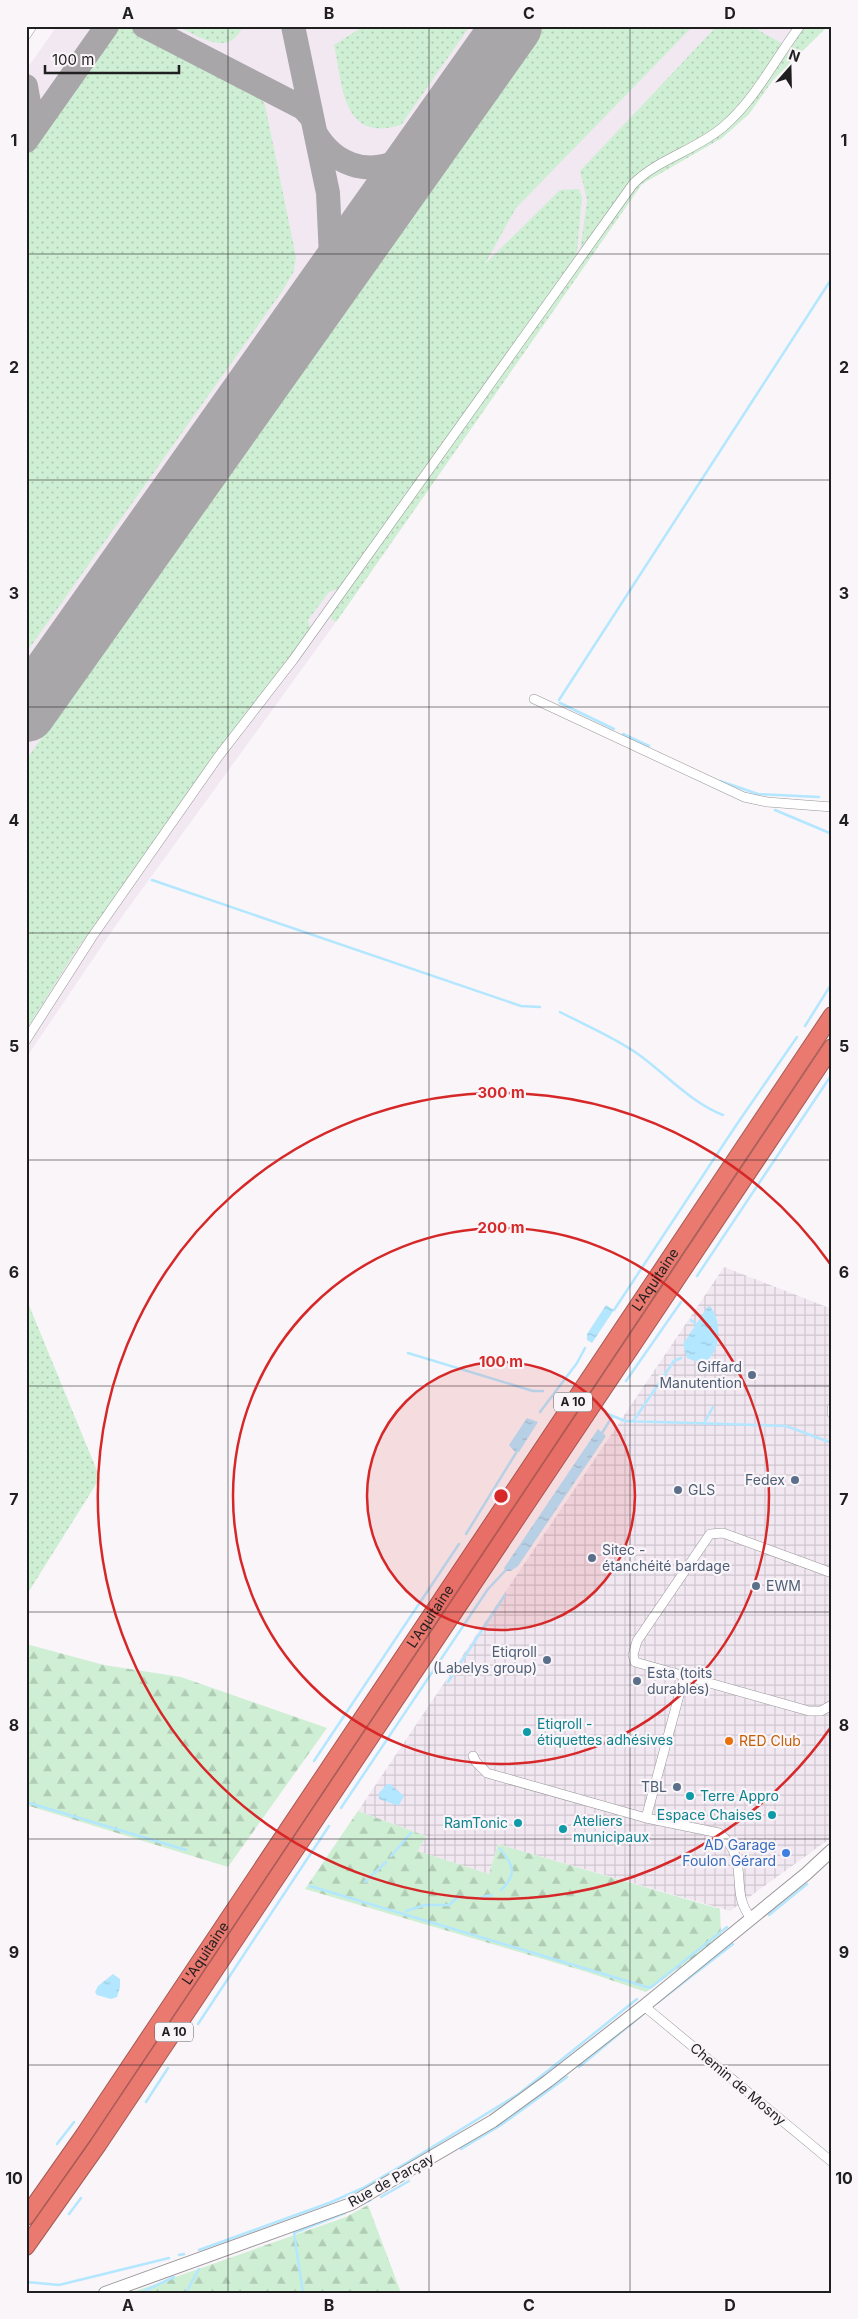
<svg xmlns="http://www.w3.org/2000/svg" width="858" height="2319" viewBox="0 0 858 2319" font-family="Inter,sans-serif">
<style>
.industrial{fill:url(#industrial-grid)}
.built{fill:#f2e8f2}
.grass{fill:url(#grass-dots)}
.forest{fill:url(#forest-firs)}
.water{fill:url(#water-ripples)}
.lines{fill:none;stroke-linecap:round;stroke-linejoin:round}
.stream{stroke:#b3e7ff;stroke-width:2.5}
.taxiway{stroke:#a9a6a9;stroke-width:24}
.runway{stroke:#a9a6a9;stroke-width:60}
.street-casing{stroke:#989598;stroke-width:10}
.secondary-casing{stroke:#989598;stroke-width:14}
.highway-casing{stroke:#a35a54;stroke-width:18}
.street{stroke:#fff;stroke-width:9}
.secondary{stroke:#fff;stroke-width:12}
.highway{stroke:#ea7970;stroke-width:16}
.grid{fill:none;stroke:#201f20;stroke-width:1;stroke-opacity:0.55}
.ring{fill:none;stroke:#d62828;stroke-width:2.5}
.service-dot{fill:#5c6f8a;stroke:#f9f5f9;stroke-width:2}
.culture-dot{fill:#0f9aa8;stroke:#f9f5f9;stroke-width:2}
.food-dot{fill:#e8710a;stroke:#f9f5f9;stroke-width:2}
.shop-dot{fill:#3f7fe0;stroke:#f9f5f9;stroke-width:2}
.labels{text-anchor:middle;stroke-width:4.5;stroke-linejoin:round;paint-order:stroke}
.shield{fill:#f9f5f9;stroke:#615f61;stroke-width:1}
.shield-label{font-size:12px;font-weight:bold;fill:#201f20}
.street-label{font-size:14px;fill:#201f20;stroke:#f9f5f9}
.service-label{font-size:14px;fill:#4e5e75;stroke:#f9f5f9;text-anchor:end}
.culture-label{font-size:14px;fill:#0d838f;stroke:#f9f5f9;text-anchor:start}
.food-label{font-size:14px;fill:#c56008;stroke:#f9f5f9;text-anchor:start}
.shop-label{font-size:14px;fill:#366cbe;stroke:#f9f5f9;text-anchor:end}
.centre{fill:#d62828;stroke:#f9f5f9;stroke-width:2.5}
.ring-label{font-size:15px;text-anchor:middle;font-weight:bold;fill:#d62828;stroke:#f9f5f9;stroke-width:4.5;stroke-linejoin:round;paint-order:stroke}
.neatline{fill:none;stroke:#201f20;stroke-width:2}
.grid-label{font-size:16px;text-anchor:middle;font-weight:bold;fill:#201f20}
</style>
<defs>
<pattern id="industrial-grid" width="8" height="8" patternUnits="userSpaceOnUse" patternTransform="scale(1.25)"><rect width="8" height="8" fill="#f2e8f2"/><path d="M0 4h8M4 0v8" fill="none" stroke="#cfc7cf"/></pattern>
<pattern id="grass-dots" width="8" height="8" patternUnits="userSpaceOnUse" patternTransform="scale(1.25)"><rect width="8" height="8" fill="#ceefd3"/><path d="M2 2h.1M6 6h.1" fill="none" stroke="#b1ccb5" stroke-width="1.8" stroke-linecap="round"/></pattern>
<pattern id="forest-firs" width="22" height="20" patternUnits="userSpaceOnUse" patternTransform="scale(1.25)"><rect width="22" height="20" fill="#ceefd3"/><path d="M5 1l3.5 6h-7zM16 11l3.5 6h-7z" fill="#b1ccb5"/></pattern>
<pattern id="water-ripples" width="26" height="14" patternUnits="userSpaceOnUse" patternTransform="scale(1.25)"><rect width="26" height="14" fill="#b3e7ff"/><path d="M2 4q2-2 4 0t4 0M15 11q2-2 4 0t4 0" fill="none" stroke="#9ac6da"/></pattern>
</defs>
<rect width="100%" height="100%" fill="#f9f5f9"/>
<path class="industrial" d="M724 1267 832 1309V1837L730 1911 498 1844 489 1874 418 1851 426 1836 358 1811Z"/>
<path class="built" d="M57 26H811L749 114 722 138 642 184 336 622 116 925 26 1058V70Z"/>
<path class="grass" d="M114 26H133L255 90 260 96 265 105 296 257 294 271 283 290 26 653V153Z
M178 26H243C229 58 199 37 178 26Z
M364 26H470L401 125C342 143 343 86 334 45Z
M545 26H693L516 208 485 264 560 190 579 189 582 197 577 252 566 274 342 588 329 592 308 620 311 632 77 949 26 1030V760Z
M717 26H751L783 44 748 96 730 117 709 135 646 170 580 252 587 200 580 171Z
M802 26H828L773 80 749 114 722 138 642 184 336 622 331 619 330 614 631 190 646 176 731 123Z
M26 1298 100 1478 26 1596Z"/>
<path class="forest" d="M26 1644 104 1665 181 1677 327 1728 228 1867 26 1805Z
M358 1811 426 1836 418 1851 489 1874 498 1844 720 1909 721 1937 646 1992 587 1972 305 1889Z
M368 2205 401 2293H130L346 2217Z"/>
<path class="water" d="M606 1305 614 1310 592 1343 587 1340V1334Z
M708 1306H710C722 1321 721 1347 708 1360L694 1361 687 1358 683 1344Z
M527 1418 538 1422 519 1452 516 1453 509 1445Z
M598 1429 606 1436 518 1566 511 1571H505L504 1568Z
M387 1784H390L404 1796 399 1805H396L379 1799V1793Z
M113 1974 120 1979V1987L117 1997 111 1999 97 1995 95 1992 98 1986Z"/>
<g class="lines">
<path class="stream" d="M559 700 832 278
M560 703 614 729
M623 734 649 746
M720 781 758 794 819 797
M775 810 832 834
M152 880 521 1006 540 1007
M560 1012C587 1026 614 1037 638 1054 667 1075 690 1102 723 1115
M805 1026 832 983
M697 1276 832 1074
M614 1310 737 1124 797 1037
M691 1320 696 1324
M408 1353 533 1391H543
M626 1381 681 1302
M540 1412 577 1363 585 1348
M608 1414 625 1421 786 1426 832 1443
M634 1420 674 1361 681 1358
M704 1423 713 1407
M602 1433 612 1417
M466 1534 516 1453
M448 1682 505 1595
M314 1761 459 1544
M26 1802 186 1850
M341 1808 488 1589 505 1571
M500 1849C513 1864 518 1874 501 1890
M391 1856 411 1833
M365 1882 386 1862
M310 1886 650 1988
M482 1897 492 1895
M406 1911 425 1905H449L459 1896
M769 1915 807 1884
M650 1988 727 1927
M657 2003 733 1944
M198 2024 329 1826
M579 2067 642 2015
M146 2102 168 2068
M57 2144 74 2122
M461 2149 501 2125 567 2077
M381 2197 409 2181
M363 2204 371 2200
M69 2214 81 2198
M199 2250 329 2203 363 2188 408 2162 520 2093 637 1999
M179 2255 184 2254
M27 2282 59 2285 169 2258
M140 2293 174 2277
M186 2293 199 2269
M303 2293 294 2233 345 2213"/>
<path class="taxiway" d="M144 26 303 108 312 118
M293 26 328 193 331 257 325 292
M26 86 31 114 27 137
M316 134C334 164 366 176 399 161 412 155 425 143 436 134
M26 141 107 26"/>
<path class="runway" d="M26 712 512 26"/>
<defs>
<path id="street" d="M26 35 32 26
M534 699 744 797 767 802 832 807
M26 1040 92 937 218 757 293 660 633 184C658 159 696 150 723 127 755 100 775 59 800 26
M832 1408V1413
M832 1573 723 1533 710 1534 637 1641 633 1655 635 1662 809 1711H821L832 1705
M473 1756 476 1762 487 1773 646 1818 719 1833C752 1860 728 1891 751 1918
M646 1818 684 1677
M644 2006 832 2162"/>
<path id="secondary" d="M105 2293 351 2204 493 2121 548 2081 644 2006 806 1874 832 1850"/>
<g id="highway">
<path id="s1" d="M26 2217 83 2136 832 1015"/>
<path d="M26 2247 98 2145 832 1047"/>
</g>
</defs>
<use href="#street" class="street-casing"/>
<use href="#secondary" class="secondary-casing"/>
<use href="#highway" class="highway-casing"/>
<use href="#street" class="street"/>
<use href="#secondary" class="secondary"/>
<use href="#highway" class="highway"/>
</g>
<path class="grid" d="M228 26V2293M429 26V2293M630 26V2293M26 254H832M26 480H832M26 707H832M26 933H832M26 1160H832M26 1386H832M26 1612H832M26 1839H832M26 2065H832"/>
<circle cx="501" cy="1496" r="134" fill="#d62828" fill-opacity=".12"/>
<g class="ring">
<circle cx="501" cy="1496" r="134"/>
<circle cx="501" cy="1496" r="268"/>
<path d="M831 1727A403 403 0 1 1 831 1265"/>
</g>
<g class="service-dot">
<circle cx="752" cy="1375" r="5"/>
<circle cx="795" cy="1480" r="5"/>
<circle cx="678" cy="1490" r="5"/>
<circle cx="592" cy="1558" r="5"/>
<circle cx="756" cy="1586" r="5"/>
<circle cx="547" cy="1660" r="5"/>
<circle cx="637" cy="1681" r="5"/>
<circle cx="677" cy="1787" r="5"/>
</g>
<g class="culture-dot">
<circle cx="527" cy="1732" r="5"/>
<circle cx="690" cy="1796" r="5"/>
<circle cx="772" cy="1815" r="5"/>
<circle cx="518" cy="1823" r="5"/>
<circle cx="563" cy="1829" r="5"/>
</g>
<circle class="food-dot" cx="729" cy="1741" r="5"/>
<circle class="shop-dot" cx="786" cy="1853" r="5"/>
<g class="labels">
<g class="shield">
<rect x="554" y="1392.5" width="38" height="19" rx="4"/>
<rect x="155" y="2022.5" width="38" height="19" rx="4"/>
</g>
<g class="shield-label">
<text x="573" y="1406">A 10</text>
<text x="174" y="2036">A 10</text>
</g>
<g class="street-label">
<text dy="5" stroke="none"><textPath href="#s1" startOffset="1129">L'Aquitaine</textPath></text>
<text dy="5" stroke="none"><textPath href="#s1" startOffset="724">L'Aquitaine</textPath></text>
<text dy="5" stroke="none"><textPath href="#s1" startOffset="319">L'Aquitaine</textPath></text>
<text transform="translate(738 2084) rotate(40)" y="5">Chemin de Mosny</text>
<text transform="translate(391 2180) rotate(-29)" y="5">Rue de Parçay</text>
</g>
<g class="service-label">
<text x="742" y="1372">Giffard<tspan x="742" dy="16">Manutention</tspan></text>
<text x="785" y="1485">Fedex</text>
<text x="688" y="1495" text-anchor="start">GLS</text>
<text x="602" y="1555" text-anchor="start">Sitec -<tspan x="602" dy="16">étanchéité bardage</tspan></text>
<text x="766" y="1591" text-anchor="start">EWM</text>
<text x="537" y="1657">Etiqroll<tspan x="537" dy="16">(Labelys group)</tspan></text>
<text x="647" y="1678" text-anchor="start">Esta (toits<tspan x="647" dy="16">durables)</tspan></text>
<text x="667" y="1792">TBL</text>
</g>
<g class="culture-label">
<text x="537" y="1729">Etiqroll -<tspan x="537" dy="16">étiquettes adhésives</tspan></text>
<text x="700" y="1801">Terre Appro</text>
<text x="762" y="1820" text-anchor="end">Espace Chaises</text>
<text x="573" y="1826">Ateliers<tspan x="573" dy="16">municipaux</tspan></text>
<text x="508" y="1828" text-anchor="end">RamTonic</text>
</g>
<g class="food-label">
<text x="739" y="1746">RED Club</text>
</g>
<g class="shop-label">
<text x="776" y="1850">AD Garage<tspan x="776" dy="16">Foulon Gérard</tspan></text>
</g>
</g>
<circle cx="501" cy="1496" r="8" class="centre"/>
<g class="ring-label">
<text x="501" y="1098">300 m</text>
<text x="501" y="1233">200 m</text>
<text x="501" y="1367">100 m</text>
</g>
<rect width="858" height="2319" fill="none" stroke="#f9f5f9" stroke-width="55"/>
<g transform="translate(790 68) rotate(20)" stroke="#f9f5f9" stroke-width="4" paint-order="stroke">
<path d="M0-4L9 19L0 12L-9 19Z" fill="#201f20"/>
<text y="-8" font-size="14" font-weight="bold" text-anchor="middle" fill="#201f20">N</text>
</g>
<path d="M45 65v8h134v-8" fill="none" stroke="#201f20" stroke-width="2.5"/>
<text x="52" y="65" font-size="15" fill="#201f20" stroke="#f9f5f9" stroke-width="4" paint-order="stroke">100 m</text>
<rect x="28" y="28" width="802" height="2264" class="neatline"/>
<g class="grid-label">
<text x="128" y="19">A</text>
<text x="329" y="19">B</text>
<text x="529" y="19">C</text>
<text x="730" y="19">D</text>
<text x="14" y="146">1</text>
<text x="844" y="146">1</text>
<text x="14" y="373">2</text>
<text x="844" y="373">2</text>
<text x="14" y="599">3</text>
<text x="844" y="599">3</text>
<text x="14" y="826">4</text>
<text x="844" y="826">4</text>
<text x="14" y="1052">5</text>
<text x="844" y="1052">5</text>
<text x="14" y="1278">6</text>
<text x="844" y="1278">6</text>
<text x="14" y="1505">7</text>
<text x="844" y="1505">7</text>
<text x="14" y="1731">8</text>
<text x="844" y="1731">8</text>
<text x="14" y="1958">9</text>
<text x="844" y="1958">9</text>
<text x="14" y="2184">10</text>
<text x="844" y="2184">10</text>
<text x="128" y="2311">A</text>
<text x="329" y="2311">B</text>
<text x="529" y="2311">C</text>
<text x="730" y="2311">D</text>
</g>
</svg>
